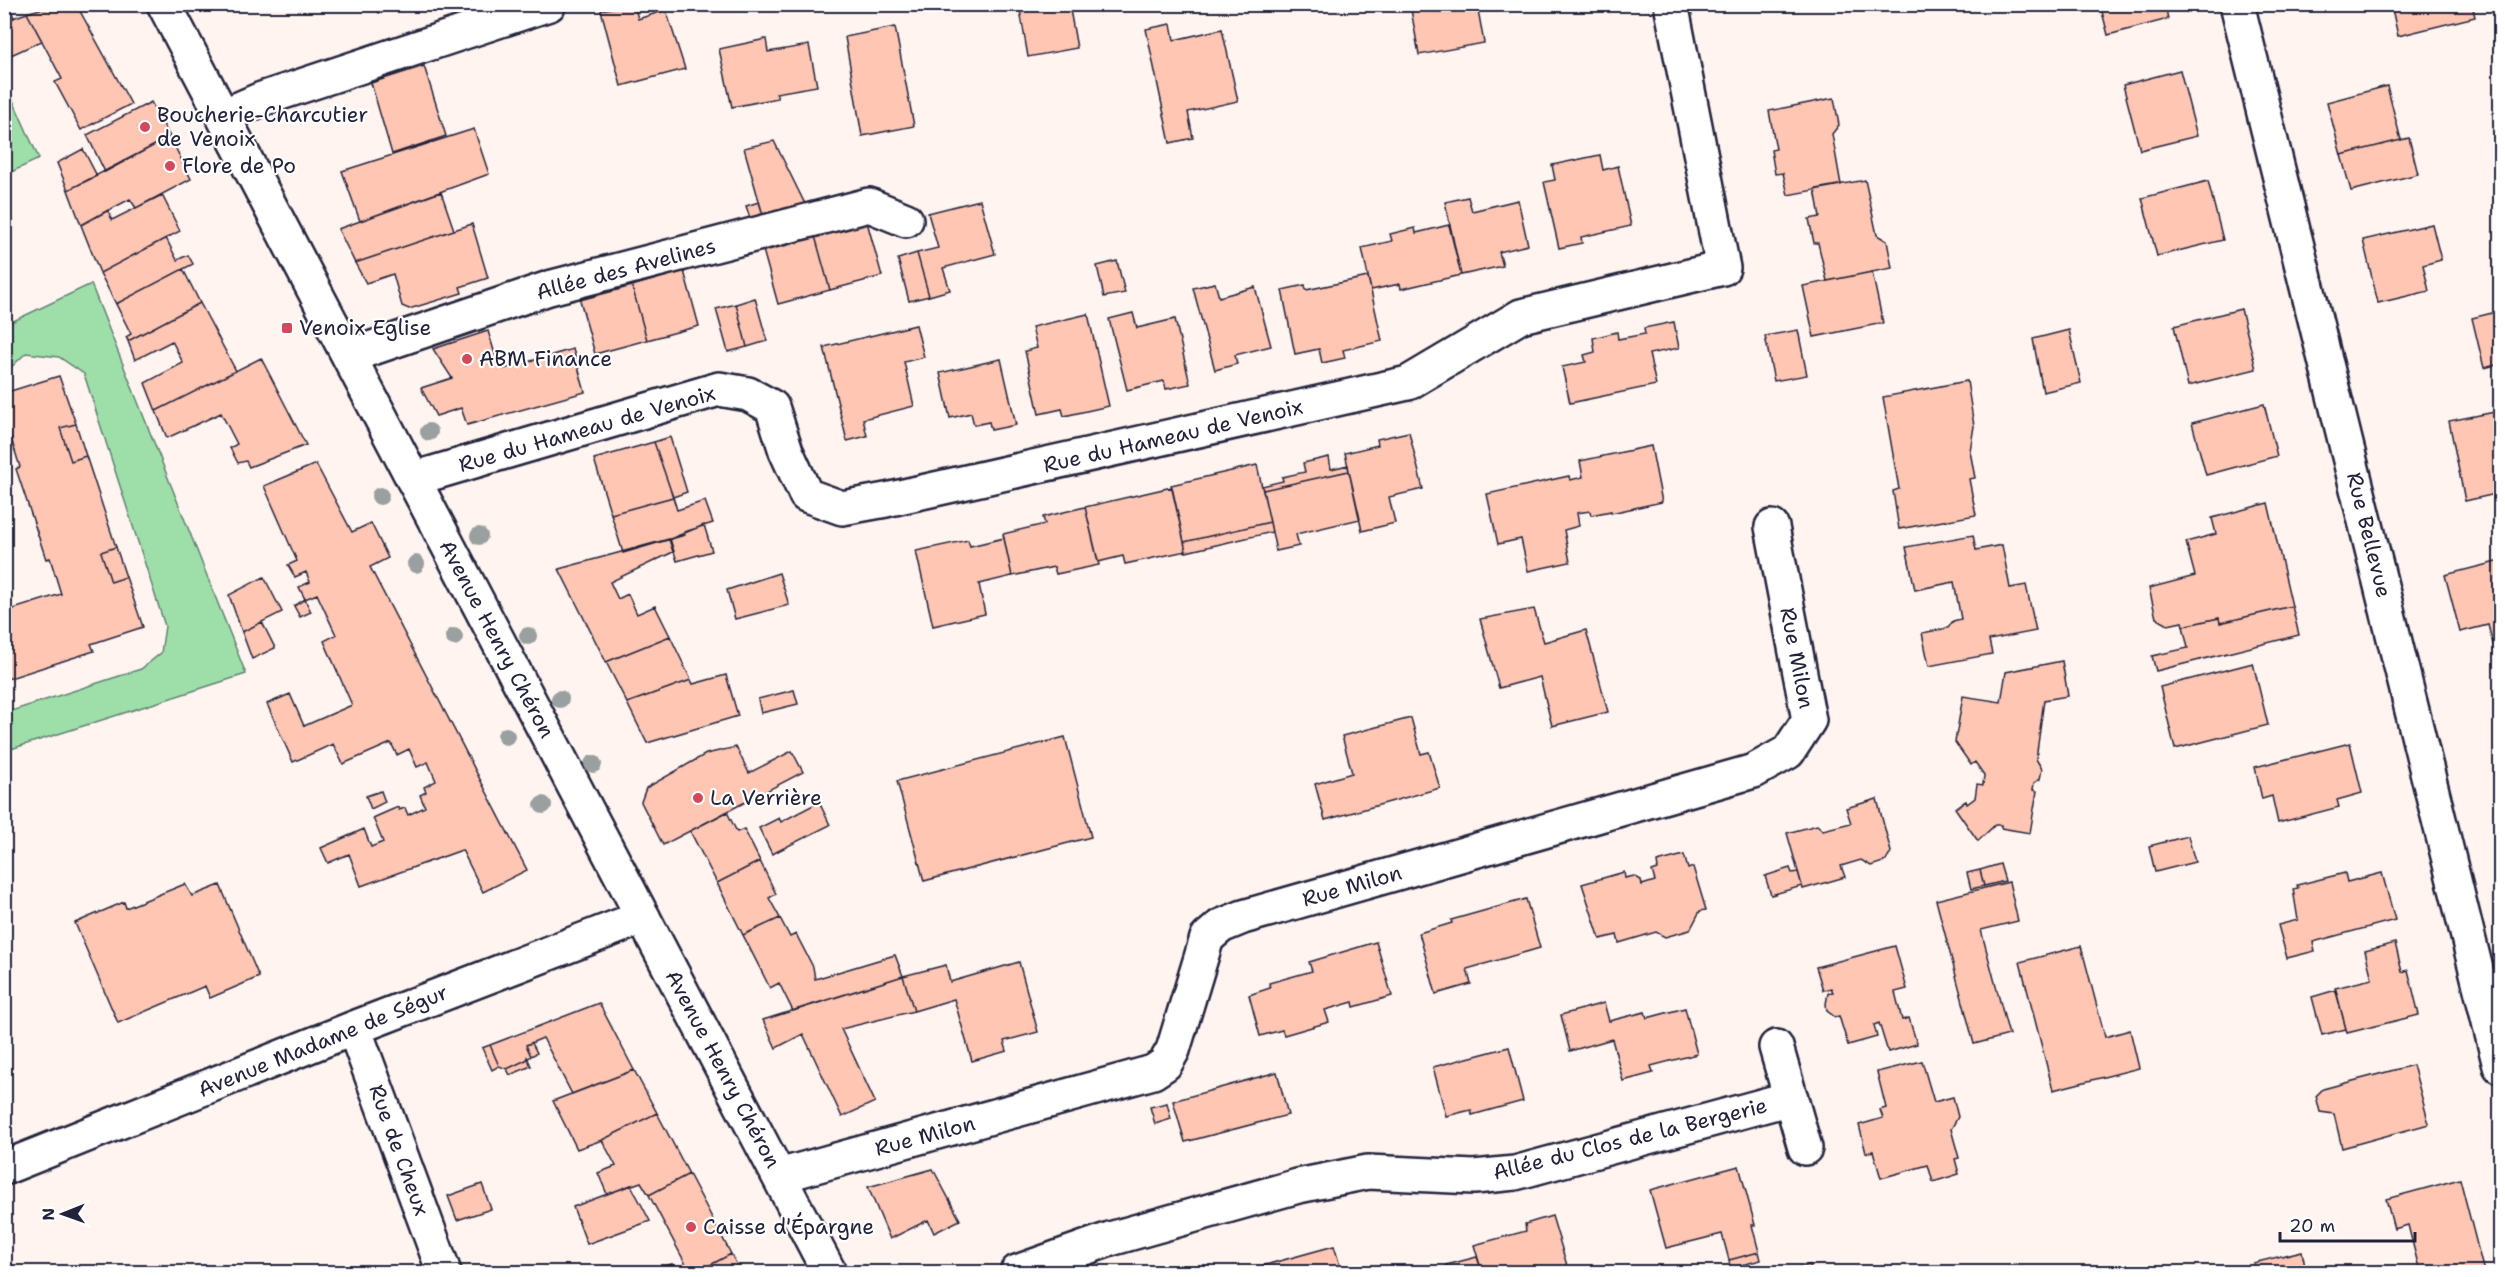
<svg xmlns="http://www.w3.org/2000/svg" width="2505" height="1277" viewBox="0 0 2505 1277" font-family="'Shantell Sans',sans-serif">
<style>
.green{fill:#9edfa9;stroke:#608072;stroke-width:1.5}
.building{fill:#ffc6b3;stroke:#22223b;stroke-width:1.5}
.lines{fill:none;stroke-linecap:round;stroke-linejoin:round}
.street-casing{stroke:#22223b;stroke-width:38}
.secondary-casing{stroke:#22223b;stroke-width:38}
.street{stroke:#fff;stroke-width:33}
.secondary{stroke:#fff;stroke-width:33}
.tree{fill:#9aa09f}
.poi-dot{fill:#d1495b;stroke:#fff;stroke-width:2}
.labels{text-anchor:middle;stroke-width:4.5;stroke-linejoin:round;paint-order:stroke}
.poi-label{font-size:21px;fill:#22223b;stroke:#fff;text-anchor:start}
.street-label{font-size:21px;fill:#22223b;stroke:#fff}
</style>
<rect width="100%" height="100%" fill="#fff4f0"/>
<filter id="ink" filterUnits="userSpaceOnUse"><feTurbulence type="fractalNoise" baseFrequency=".0167" numOctaves="2"/><feDisplacementMap in="SourceGraphic" scale="12" xChannelSelector="R" yChannelSelector="G"/><feConvolveMatrix kernelMatrix="1 2 1 2 8 2 1 2 1" color-interpolation-filters="sRGB"/></filter>
<g filter="url(#ink)">
<path class="green" d="M4 80 39 159 5 175H4Z
M91 284 246 674 5 751V713L141 669 161 653 165 626 84 374 59 357 26 353 5 373V325Z"/>
<path class="building" d="M4 4H9L14 18 4 21Z
M56 4H76L131 104 81 130 55 82 62 79 27 13Z
M395 4 381 9 383 12 379 13 372 6Z
M634 4 638 19 666 10 685 69 621 86 601 10Z
M1019 4H1069L1077 48 1028 57Z
M1410 4H1477L1484 43 1419 55Z
M2100 4H2165L2168 19 2108 35Z
M2391 4H2472L2475 17 2398 36Z
M27 13 42 41 11 55 4 39V21Z
M1171 24 1174 40 1222 29 1238 101 1188 112 1193 138 1170 143 1146 29Z
M895 27 914 126 862 136 845 37Z
M766 39 768 52 809 45 817 86 776 93 778 98 732 107 719 49Z
M424 66 446 136 392 154 371 83Z
M2180 70 2197 136 2140 150 2123 85Z
M2387 86 2401 140 2341 155 2327 102Z
M1834 98 1839 125 1832 134 1841 185 1788 195 1783 173 1775 174 1771 150 1776 149 1769 111Z
M151 102 170 137 105 172 87 135Z
M474 129 489 174 360 221 342 171Z
M170 137 191 179 136 208 130 199 81 225 68 190Z
M2409 138 2418 174 2351 191 2341 155Z
M774 141 805 204 763 215 744 148Z
M83 149 97 176 68 190 57 163Z
M1600 155 1603 170 1618 166 1631 226 1581 237 1582 243 1559 248 1544 182 1555 180 1552 165Z
M1865 180 1877 235 1887 241 1892 268 1827 281 1818 243H1814L1809 219 1820 217 1815 189Z
M2208 181 2223 240 2157 256 2142 198Z
M441 192 454 230 355 263 338 229Z
M162 195 180 231 100 273 81 225 108 210 112 220Z
M1468 197 1472 211 1518 200 1528 245 1499 252 1503 266 1461 275 1445 202Z
M980 200 995 254 943 268 950 290 929 296 917 253 938 248 928 213Z
M759 202 763 215 750 218 746 206Z
M867 222 882 276 830 290 815 236Z
M472 224 488 278 460 287 462 293 409 309 402 306 393 274 366 283 355 263Z
M2432 224 2441 260 2423 265 2429 291 2378 303 2363 240Z
M1449 225 1461 275 1401 289 1400 284 1371 290 1362 248 1392 241 1390 234 1415 228 1416 233Z
M815 236 830 290 778 304 763 250Z
M166 238 177 260 188 255 193 264 116 304 100 273Z
M917 253 929 296 909 301 898 259Z
M1117 261 1125 293 1104 297 1097 266Z
M183 269 200 303 128 341 126 337 131 334 116 304Z
M684 271 699 326 647 340 632 286Z
M1872 272 1883 323 1814 337 1803 286Z
M1368 277 1382 341 1343 350 1345 358 1322 363 1319 349 1295 354 1282 290 1305 285 1306 290Z
M1215 283 1219 297 1255 287 1271 346 1235 355 1237 364 1215 370 1193 288Z
M632 286 647 340 595 354 580 300Z
M755 298 767 341 747 347 736 304Z
M200 303 236 371 156 411 145 383 183 363 172 341 135 360 128 341Z
M736 304 747 347 728 352 716 309Z
M2241 309 2256 369 2188 386 2174 326Z
M2500 311V364L2484 368 2472 318Z
M1133 313 1137 328 1175 319 1190 384 1166 389 1164 381 1127 390 1109 319Z
M1088 314 1109 406 1064 416 1062 409 1039 414 1025 351 1037 348 1032 327Z
M1674 322 1679 348 1649 354 1656 385 1570 403 1562 367 1586 362 1584 355 1595 352 1593 338 1617 332 1618 339 1645 334 1644 328Z
M916 325 924 357 904 362 914 406 863 419 867 436 847 441 824 347Z
M1798 330 1807 375 1774 381 1765 336Z
M2069 330 2081 383 2043 392 2033 339Z
M488 331 498 364 500 363 503 369 573 349 585 392 467 425 461 408 436 416 421 388 452 378 433 349Z
M261 358 306 445 249 467 246 461 238 463 230 448 237 444 221 413 167 438 156 411Z
M1001 359 1016 425 991 430 989 422 974 425 971 413 950 418 940 373Z
M59 376 76 424 60 428 71 461 86 456 116 547 101 552 111 582 126 577 143 627 91 644 94 651 4 680V612L61 594 50 558 46 559 16 469 20 467 10 435 6 437 4 432V393Z
M1967 381 1974 426 1970 451 1975 478 1969 479 1976 515 1899 529 1893 491 1899 489 1883 397Z
M2264 404 2277 456 2206 475 2192 423Z
M2500 411V493L2465 501 2449 421Z
M76 424 86 456 71 461 60 428Z
M1409 432 1423 489 1389 497 1395 523 1362 531 1345 453 1378 445 1377 439Z
M670 437 687 492 673 497 654 442Z
M654 442 673 497 611 514 594 459Z
M1651 446 1662 502 1611 513V511L1591 515 1590 511 1577 513 1579 526 1564 530 1570 562 1528 571 1521 539 1498 544 1487 494 1569 476 1570 480 1583 477 1580 461Z
M1329 457 1331 469 1348 465 1349 471 1263 490 1262 486 1283 481 1282 477 1305 472 1303 463Z
M316 464 352 532 371 523 388 558 370 567 527 870 483 892 462 850 361 886 349 854 328 863 321 848 364 829 371 847 383 842 373 818 398 807 399 810 405 808 408 815 425 807 420 795 426 792 424 787 436 781 428 762 417 767 409 749 397 755 391 743 343 764 333 744 293 762 267 704 290 694 304 726 352 705 324 641 336 635 317 594 305 599 299 587 310 582 306 572 295 577 288 565 297 561 264 486Z
M1257 465 1270 522 1184 542 1171 485Z
M1349 471 1360 519 1296 534 1299 546 1276 551 1263 490Z
M1172 487 1186 551 1125 564 1123 556 1098 562 1085 507Z
M673 497 677 510 705 501 713 523 684 532 685 535 623 553 611 514Z
M2268 503 2292 606 2220 623 2219 618 2183 626 2182 622 2168 625 2156 618 2149 588 2195 576 2186 542 2216 534 2212 518Z
M1085 507 1099 565 1056 574 1054 567 1012 576 1003 534 1045 524 1043 517Z
M1270 522 1272 532 1186 552 1184 542Z
M704 525 712 551 677 561 670 539Z
M1973 535 1976 550 2002 545 2010 588 2026 585 2036 631 1989 640 1992 654 1929 666 1922 633 1948 628 1953 621 1961 619 1954 582 1915 590 1906 547Z
M1004 538 1012 576 979 584 985 614 933 626 916 551 968 540 970 546Z
M669 539 673 552 610 582 618 599 628 594 637 614 655 606 670 636 606 662 559 569Z
M116 547 126 577 111 582 101 552Z
M2500 561V653L2496 655 2488 625 2460 632 2445 575Z
M779 573 789 605 735 619 727 590Z
M264 577 282 612 242 632 229 595Z
M305 599 311 612 300 617 294 606Z
M2292 606 2299 635 2156 671 2152 656 2188 648 2183 626 2219 618 2220 623Z
M1534 609 1544 642 1586 630 1608 712 1552 726 1540 677 1499 688 1480 619Z
M262 622 275 648 252 659 242 632Z
M670 636 691 680 627 703 606 662Z
M2062 661 2068 696 2044 700 2036 759 2042 769 2040 779 2034 783 2033 790 2037 791 2030 833 2001 828V825H1995L1978 841 1955 808 1966 801 1967 804 1975 798 1977 784 1983 785 1984 775 1975 762 1971 765 1955 742 1963 696 2001 702 2006 672Z
M2253 663 2268 725 2175 749 2160 687Z
M726 675 738 716 647 743 627 703 691 680 693 684Z
M794 690 798 704 761 713 758 699Z
M1411 718 1421 754 1429 752 1440 788 1325 820 1315 784 1352 773 1342 736Z
M1065 737 1091 837 924 881 897 781Z
M2350 743 2362 793 2337 800 2339 807 2278 823 2272 796 2262 799 2255 767Z
M736 747 749 773 792 751 803 772 663 845 641 802 646 788 706 754Z
M381 791 385 802 371 809 366 796Z
M1877 799 1891 852 1886 861 1871 866 1861 860 1841 866 1845 877 1803 889 1787 833 1817 825 1823 830 1851 823 1846 808Z
M819 802 830 825 772 854 759 828 779 818 781 822Z
M727 812 737 832 744 829 760 861 717 883 690 831Z
M2188 836 2195 862 2155 872 2149 846Z
M1684 855 1688 869 1693 867 1706 910 1700 911 1690 930 1665 937 1656 932 1619 943 1617 935 1600 939 1582 884 1624 872 1625 878 1634 876 1641 880 1642 885 1655 881 1652 871 1658 869 1657 862Z
M760 861 776 894 769 898 780 918 743 935 717 883Z
M2000 864 2005 881 1984 886 1980 870Z
M1790 868 1792 873 1798 872 1802 886 1771 895 1765 876Z
M1980 870 1984 886 1971 889 1967 873Z
M2345 873 2347 882 2382 873 2395 920 2313 942 2315 951 2287 958 2278 925 2298 920 2293 889 2298 888 2297 885Z
M2009 882 2018 921 1981 930 2009 1035 1974 1044 1936 900Z
M185 884 192 896 220 885 259 977 210 998 205 986 118 1023 75 923 124 902 126 908Z
M1526 899 1540 948 1467 969 1471 984 1436 994 1419 933 1452 923 1451 920Z
M780 918 790 937 796 934 813 967 815 979 895 955 903 976 793 1011 779 983 770 988 743 935Z
M1376 942 1392 996 1354 1007 1353 1002 1325 1010 1329 1022 1284 1035 1282 1030 1260 1036 1249 995 1270 988 1269 983 1312 971 1309 962Z
M2395 943 2402 972 2408 970 2419 1015 2347 1033 2335 988 2372 979 2365 951Z
M1895 946 1907 989 1895 992 1902 1020 1909 1018 1917 1044 1888 1052 1879 1023 1874 1025 1877 1037 1848 1045 1839 1016 1835 1017 1827 1011 1826 1004 1828 993 1833 992 1831 988 1823 990 1816 967Z
M2081 946 2105 1037 2130 1030 2139 1068 2053 1090 2020 962Z
M1019 962 1038 1032 1004 1041 1007 1051 972 1061 954 999 914 1011 903 976 946 965 950 982Z
M903 976 914 1011 841 1029 875 1102 842 1117 803 1034 776 1048 763 1020Z
M2336 990 2346 1029 2322 1035 2312 997Z
M599 1003 634 1070 572 1094 543 1038 526 1045 531 1056 526 1060 507 1069 499 1066 490 1045Z
M1604 1003 1609 1021 1645 1012 1647 1018 1685 1008 1697 1054 1651 1066 1653 1073 1623 1081 1612 1039 1570 1051 1561 1015Z
M532 1043 537 1053 531 1056 526 1045Z
M490 1045 499 1066 492 1070 482 1048Z
M1509 1047 1523 1101 1472 1115 1471 1110 1446 1116 1433 1067Z
M527 1057 531 1066 510 1075 507 1069 526 1060Z
M1922 1061 1934 1102 1953 1097 1958 1117 1951 1129 1959 1158 1955 1159 1959 1174 1933 1182 1928 1165 1881 1178 1873 1151 1866 1153 1859 1125 1883 1118 1880 1110 1886 1108 1877 1072Z
M2413 1065 2429 1124 2342 1148 2334 1114 2320 1112 2316 1096 2323 1089Z
M634 1070 657 1113 602 1140 577 1149 553 1101Z
M1277 1072 1288 1115 1185 1142 1173 1101Z
M1167 1103 1171 1119 1155 1124 1150 1107Z
M657 1113 689 1174 649 1195 641 1182 607 1194 598 1173 616 1166 602 1140Z
M1739 1166 1755 1225H1752L1759 1252 1729 1260 1722 1234 1666 1248 1650 1190Z
M933 1169 960 1220 934 1233 928 1220 890 1239 868 1187Z
M689 1174 731 1254 697 1272H690L649 1195Z
M2460 1179 2484 1272H2420L2408 1225 2394 1229 2386 1199Z
M482 1184 491 1209 457 1220 448 1196Z
M631 1185 650 1221 587 1244 573 1207Z
M1552 1216 1569 1272H1482L1474 1245 1526 1231 1525 1224Z
M1334 1246 1342 1272H1240Z
M2302 1251 2306 1272H2255L2253 1263Z
M1759 1252 1761 1260 1730 1268 1729 1260Z
M731 1254 741 1272H697Z
M1477 1257 1482 1272H1448L1446 1265Z
M672 1264 677 1272H660L659 1268Z
M1810 1265 1812 1272H1779Z"/>
<g class="lines">
<defs>
<path id="street" d="M2237 4 2500 1066
M223 116 262 99 549 4
M349 356 549 288 869 205 906 220
M413 479 719 389 748 394 772 407 786 451 806 495 842 508 886 500 1408 383 1521 316 1723 268 1671 4
M354 1028 444 1272
M1776 1047 1805 1148
M4 1168 354 1028 643 917
M779 1176 1153 1072 1165 1064 1173 1050 1207 938 1221 926 1243 917 1754 771 1788 752 1809 720 1772 527
M1017 1272 1110 1239 1298 1186 1368 1172 1474 1177 1515 1173 1791 1098"/>
<path id="secondary" d="M164 4 829 1272"/>
</defs>
<use href="#street" class="street-casing"/>
<use href="#secondary" class="secondary-casing"/>
<use href="#street" class="street"/>
<use href="#secondary" class="secondary"/>
</g>
<g class="tree">
<circle cx="429" cy="432" r="9"/>
<circle cx="380" cy="496" r="9"/>
<circle cx="479" cy="536" r="9"/>
<circle cx="416" cy="564" r="9"/>
<circle cx="528" cy="636" r="9"/>
<circle cx="454" cy="637" r="9"/>
<circle cx="560" cy="699" r="9"/>
<circle cx="506" cy="736" r="9"/>
<circle cx="593" cy="764" r="9"/>
<circle cx="543" cy="805" r="9"/>
</g>
</g>
<g class="poi-dot">
<circle cx="145" cy="127" r="6"/>
<circle cx="170" cy="166" r="6"/>
<rect x="281" y="322" width="12" height="12" rx="3"/>
<circle cx="467" cy="359" r="6"/>
<circle cx="698" cy="798" r="6"/>
<circle cx="691" cy="1227" r="6"/>
</g>
<g class="labels">
<g class="poi-label">
<text x="157" y="122">Boucherie-Charcutier<tspan x="157" dy="24">de Venoix</tspan></text>
<text x="182" y="173">Flore de Po</text>
<text x="299" y="335">Venoix Eglise</text>
<text x="479" y="366">ABM Finance</text>
<text x="710" y="805">La Verrière</text>
<text x="703" y="1234">Caisse d'Épargne</text>
</g>
<g class="street-label">
<text transform="translate(626 269) rotate(-15)" y="7">Allée des Avelines</text>
<text transform="translate(587 429) rotate(-16)" y="7">Rue du Hameau de Venoix</text>
<text transform="translate(1173 436) rotate(-13)" y="7">Rue du Hameau de Venoix</text>
<text transform="translate(2369 535) rotate(76)" y="7">Rue Bellevue</text>
<text transform="translate(497 639) rotate(62)" y="7">Avenue Henry Chéron</text>
<text transform="translate(1797 658) rotate(79)" y="7">Rue Milon</text>
<text transform="translate(1352 886) rotate(-16)" y="7">Rue Milon</text>
<text transform="translate(323 1041) rotate(-22)" y="7">Avenue Madame de Ségur</text>
<text transform="translate(723 1069) rotate(62)" y="7">Avenue Henry Chéron</text>
<text transform="translate(925 1136) rotate(-15)" y="7">Rue Milon</text>
<text transform="translate(1630 1139) rotate(-14)" y="7">Allée du Clos de la Bergerie</text>
<text transform="translate(399 1150) rotate(70)" y="7">Rue de Cheux</text>
</g>
</g>
<rect width="2505" height="1277" fill="none" stroke="#fff" stroke-width="24"/>
<rect x="12" y="12" width="2481" height="1253" fill="none" stroke="#22223b" stroke-width="2" filter="url(#ink)"/>
<g transform="translate(63 1214) rotate(269)" stroke="#ffffff" stroke-width="4.5" paint-order="stroke">
<path d="M0-4.5L10 22L0 15L-10 22Z" fill="#22223b"/>
<text y="-9" font-size="16" font-weight="bold" text-anchor="middle" fill="#22223b">N</text>
</g>
<path d="M2280 1232v9h135v-9" fill="none" stroke="#22223b" stroke-width="3"/>
<text x="2289" y="1232" font-size="18" fill="#22223b" stroke="#ffffff" stroke-width="4.5" paint-order="stroke">20 m</text>
</svg>
